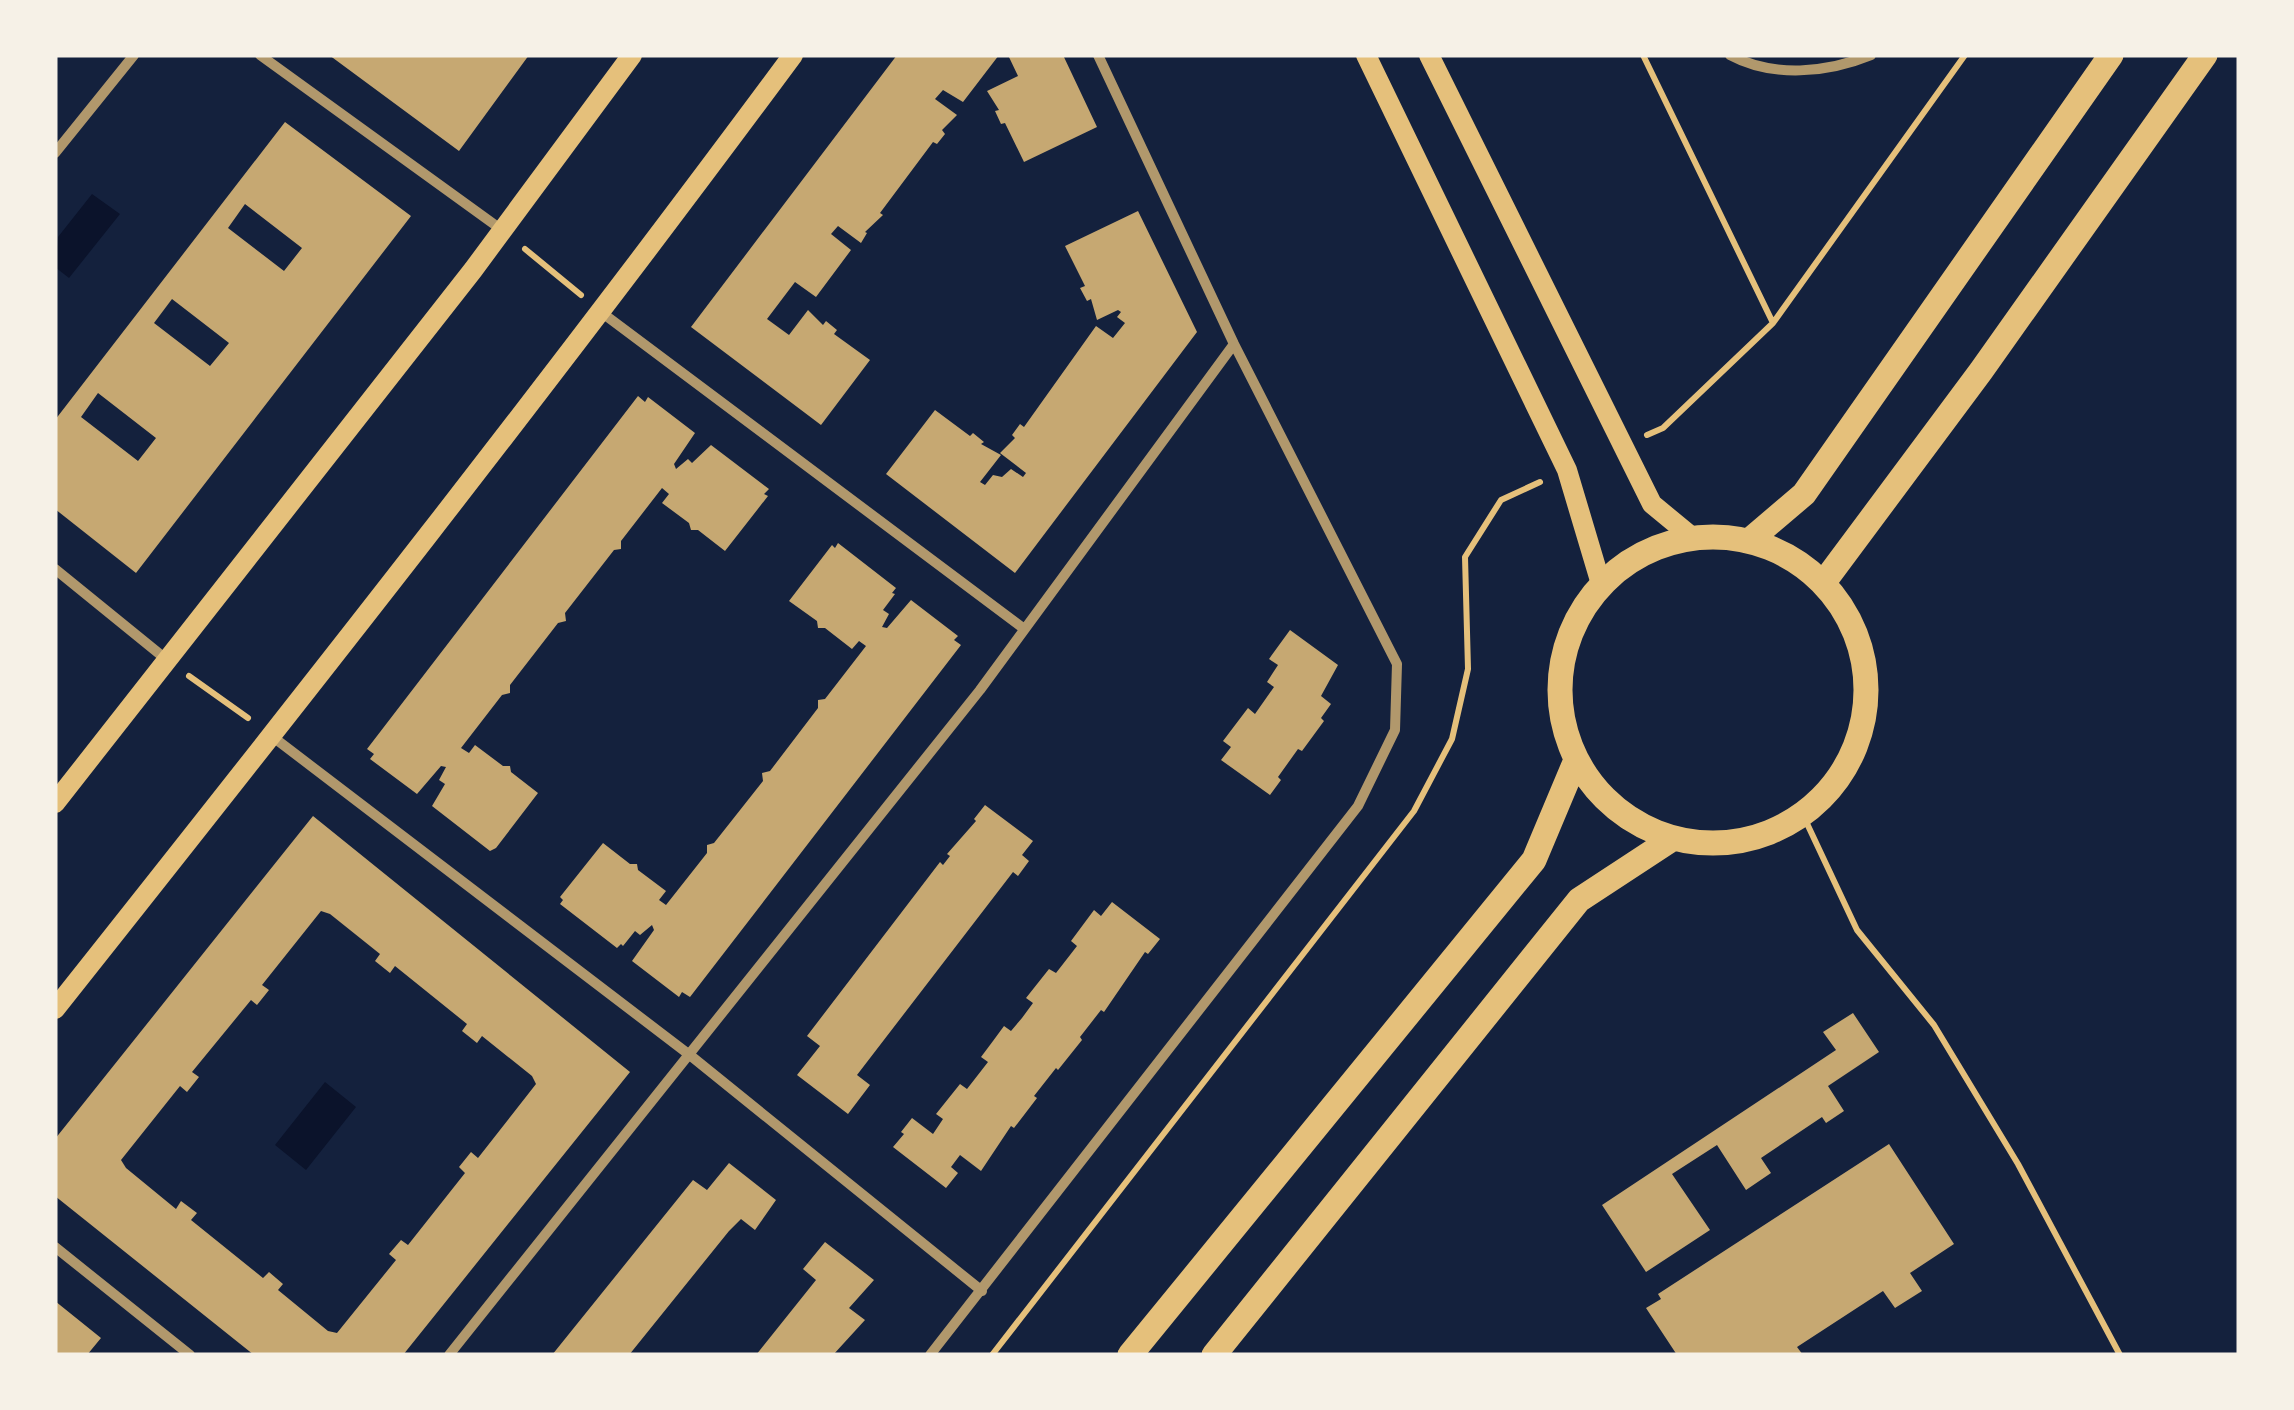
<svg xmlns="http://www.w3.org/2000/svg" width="2294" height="1410" viewBox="0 0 2294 1410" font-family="Poppins,sans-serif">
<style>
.water{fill:#0b132b}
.building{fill:#c6a872;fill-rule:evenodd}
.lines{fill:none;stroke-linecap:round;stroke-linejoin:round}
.path{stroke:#e5c07b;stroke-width:6}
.minor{stroke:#b1986c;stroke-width:10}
.secondary{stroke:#e5c07b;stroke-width:20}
.primary{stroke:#e5c07b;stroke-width:25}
</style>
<rect width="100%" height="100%" fill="#14213d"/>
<path class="water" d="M92 194 120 214 69 278 55 267 58 237Z
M325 1082 356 1107 306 1170 275 1145Z"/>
<path class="building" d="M329 55H529L459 151Z
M897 55H999L963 102 943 90 935 99 957 115 942 130 945 134 937 144 933 142 880 213 883 215 865 232 867 233 861 243 838 226 831 234 851 250 816 297 795 282 767 319 789 335 808 310 823 325 826 321 837 330 834 334 870 360 821 425 691 327Z
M1008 55H1063L1097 127 1024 162 1005 123 1001 124 995 111 999 110 987 91 1018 76Z
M285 122 411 216 136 573 55 509V420ZM245 204 302 248 284 271 228 228ZM172 299 229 343 210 366 154 323ZM98 393 156 438 138 461 81 417Z
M1138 211 1197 332 1015 573 886 474 935 410 970 436 973 433 984 442 981 444 1001 455 980 482 985 485 993 475 1002 477 1011 469 1023 477 1026 473 1000 453 1015 438 1012 435 1020 424 1024 427 1096 326 1113 338 1125 323 1117 317 1121 312 1118 310 1097 320 1091 299 1087 301 1080 288 1085 286 1065 246Z
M638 396 645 402 648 397 695 433 674 464 676 469 688 459 692 463 711 445 769 489 764 494 768 496 725 551 698 530H691L689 523 662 503 669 494 662 488 621 541V549L614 550 565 613 566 621 558 623 510 685V693L502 695 461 748 469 753 475 745 503 766H510L511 772 538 793 496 848 490 851 432 806 445 784 439 780 446 767 441 766 417 794 370 759 374 754 367 749Z
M838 543 896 588 892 593 895 594 883 610 889 614 882 627 887 628 911 600 958 636 954 640 961 645 690 997 682 992 679 997 632 961 654 930 652 925 640 935 635 931 623 946 621 944 617 948 560 904 563 900 560 897 603 843 630 864H637L638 870 666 891 659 900 666 905 707 853V845L714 843 763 781 762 773 770 771 818 708V700L825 699 866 646 859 641 852 649 825 628H818L817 621 789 601 832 545 835 548Z
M1290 630 1338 665 1321 696 1331 704 1321 718 1324 721 1302 751 1298 749 1278 777 1281 780 1270 795 1221 760 1231 747 1223 741 1248 708 1255 714 1274 687 1267 682 1278 665 1269 659Z
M985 805 1033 841 1022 855 1029 861 1018 876 1013 872 857 1075 870 1085 848 1114 797 1075 820 1046 807 1036 940 862 943 865 950 856 947 854 976 821 974 819Z
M313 816 630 1072 403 1355H254L55 1196V1139ZM321 911 330 914 380 954 375 961 390 973 395 966 467 1024 462 1031 477 1043 482 1036 532 1076 536 1084 478 1158 471 1152 459 1167 465 1173 408 1245 401 1240 389 1254 396 1260 337 1333 328 1331 278 1290 283 1284 269 1272 263 1278 191 1220 197 1213 181 1201 176 1209 126 1168 121 1160 180 1086 187 1092 199 1077 192 1072 251 1000 257 1005 269 990 262 985Z
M1112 902 1160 939 1148 954 1145 952 1104 1012 1101 1010 1080 1037 1082 1040 1058 1070 1056 1068 1034 1096 1037 1098 1014 1128 1011 1126 981 1171 960 1155 951 1167 958 1173 946 1188 893 1147 904 1134 901 1132 912 1118 933 1134 943 1119 936 1114 960 1084 967 1089 988 1062 981 1057 993 1041 1004 1026 1011 1031 1022 1018 1033 1003 1026 998 1049 969 1056 973 1077 946 1071 941 1094 910 1101 916Z
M1853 1013 1879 1052 1828 1086 1844 1111 1826 1123 1822 1117 1761 1158 1771 1173 1746 1190 1717 1145 1672 1174 1710 1230 1646 1272 1602 1205 1836 1050 1823 1032Z
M1889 1144 1954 1244 1910 1273 1922 1291 1895 1308 1883 1291 1797 1347 1803 1355H1677L1646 1308 1661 1299 1658 1294Z
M729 1163 776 1200 755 1230 741 1219 729 1231 629 1355H552L693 1180 707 1190Z
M825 1242 874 1280 849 1308 865 1320 833 1355H756L816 1280 803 1269Z
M55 1301 101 1338 87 1355H55Z"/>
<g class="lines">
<path class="path" d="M1643 55 1773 323 1965 55
M525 249 581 295
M1647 435 1663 428 1773 323
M189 676 248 718
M1803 815 1857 930 1934 1025 2018 1164 2120 1355
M992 1355 1414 811 1452 739 1468 669 1465 557 1501 500 1540 482"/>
<path class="minor" d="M260 55 502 230
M1730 55C1773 78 1827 73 1871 55
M55 153 134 55
M601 312 1023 628
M55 569 167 660
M273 737 691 1056 982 1291
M55 1247 190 1355
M449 1355 980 690 1234 344
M930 1355 1358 806 1395 730 1397 664 1234 344 1098 55"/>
<path class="secondary" d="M1366 55 1567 470 1601 584
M1429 55 1652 504 1692 537
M55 803 473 270 632 55
M55 1009C305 694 554 378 793 55"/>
<path class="primary" d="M1560 690a153 153 0 1 1 306 0a153 153 0 1 1-306 0Z
M1750 540 1804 494 2111 55
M1824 582 1981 371 2205 55
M1130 1355 1534 860 1576 760
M1214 1355 1579 900 1672 839"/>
</g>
<rect width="2294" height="1410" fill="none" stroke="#f6f1e7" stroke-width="115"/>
</svg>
